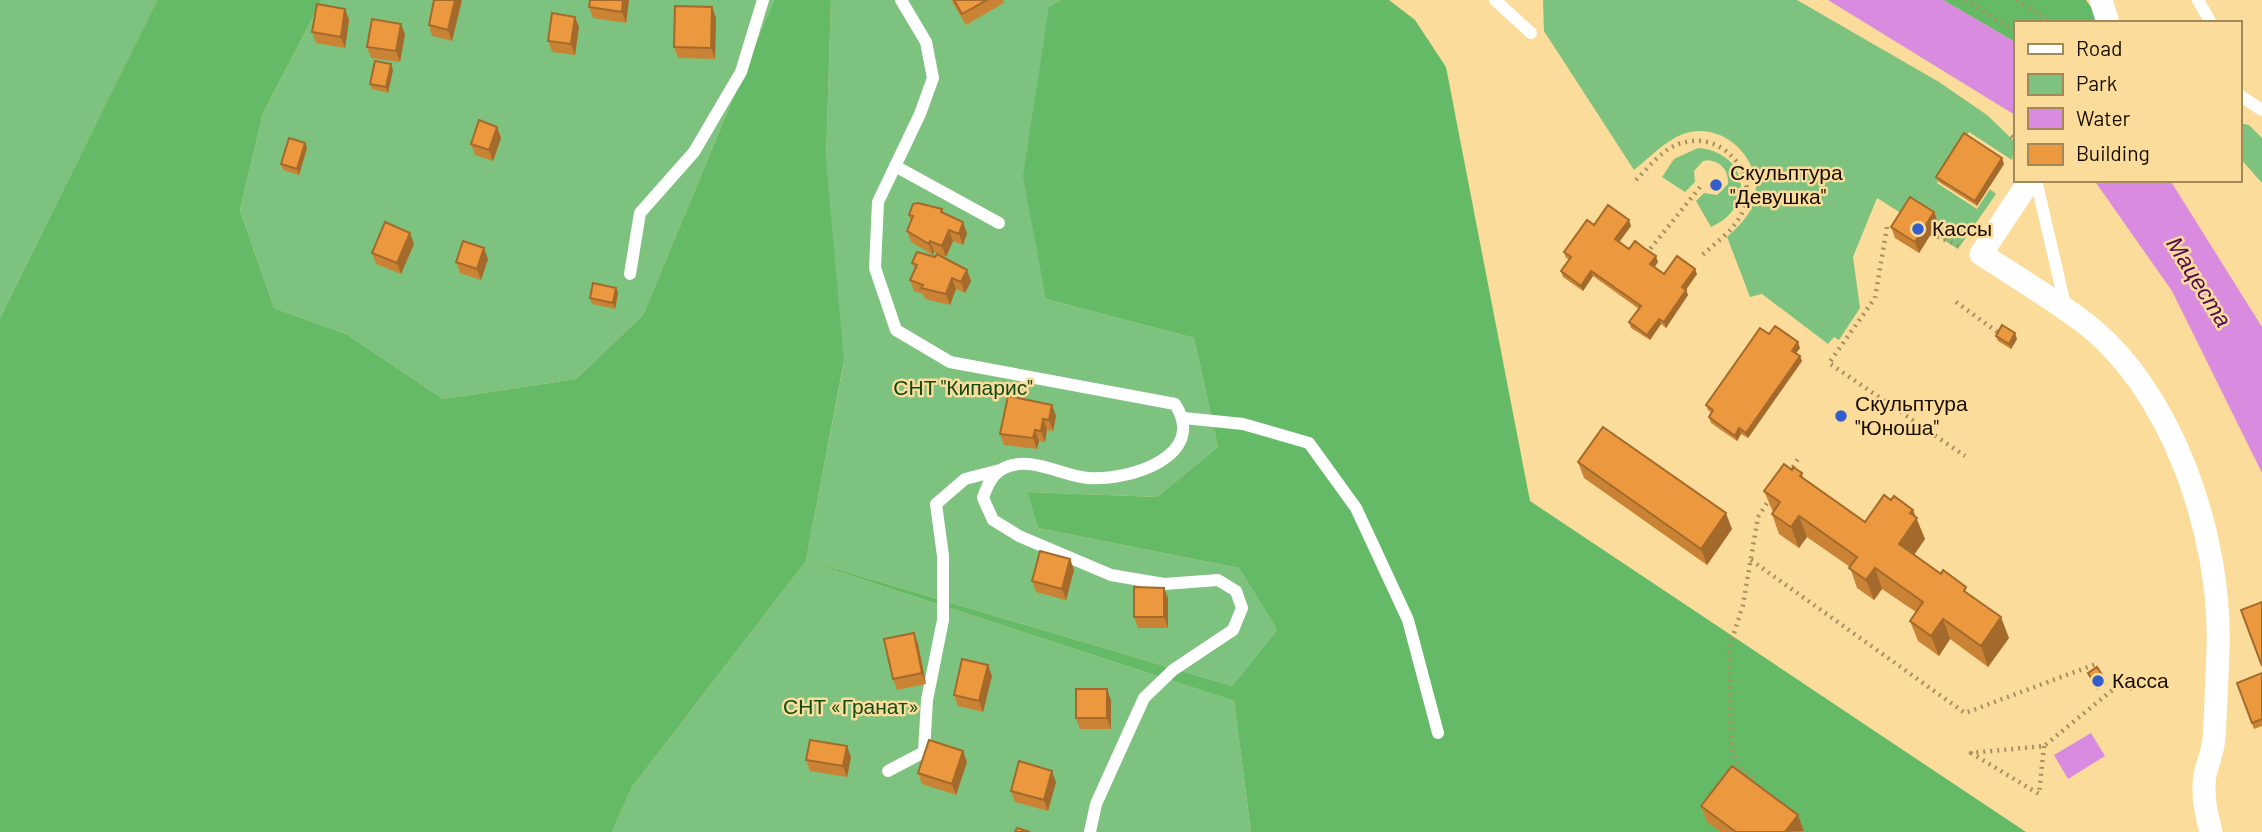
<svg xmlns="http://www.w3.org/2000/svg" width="2262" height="832" viewBox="0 0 2262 832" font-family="Barlow,sans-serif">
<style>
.green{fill:#7ec27f}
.forest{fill:#65ba68}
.water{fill:#d98cdf}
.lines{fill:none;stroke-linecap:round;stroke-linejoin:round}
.path{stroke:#a89061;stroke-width:4.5;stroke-dasharray:2 5;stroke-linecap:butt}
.service{stroke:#fff;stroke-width:12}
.minor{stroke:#fff;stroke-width:23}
.wall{fill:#ca8335}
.shaded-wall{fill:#a46a2b}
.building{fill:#eb983e;stroke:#a46a2b;stroke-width:2}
.poi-dot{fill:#315dcd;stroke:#fcdc9a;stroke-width:2.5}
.labels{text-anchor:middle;stroke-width:5;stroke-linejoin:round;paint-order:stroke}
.poi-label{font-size:21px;fill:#180d00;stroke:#fcdc9a;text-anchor:start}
.park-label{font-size:21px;fill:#0e4b15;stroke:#fcdc9a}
.water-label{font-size:23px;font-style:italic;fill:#530a59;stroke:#fcdc9a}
</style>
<rect width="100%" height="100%" fill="#fcdc9a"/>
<path class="green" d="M0 0H157L0 318Z
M322 0H774L643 315 576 379 443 399 346 334 274 308 240 210 263 113Z
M831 0H1061L1049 8 1046 299 1194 338 1218 447 1157 497 1029 492 1038 528 1239 568 1277 630 1232 686 806 560 844 362 280 832 826 161Z
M1543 0H1797L1939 82 1987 115 2015 142 2012 160 1969 132 1937 183 1977 209 1990 189 1996 194 1958 249 1877 198 1853 257 1860 308 1839 340 1834 337 1828 344 1762 294 1750 297 1727 237C1739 226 1752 214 1755 197 1762 157 1721 120 1683 134 1665 141 1649 158 1634 170L1544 31Z
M2239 123 2249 125 2262 138V183L2239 157Z
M1698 148C1748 152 1757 207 1711 227L1696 201 1704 193 1717 195 1728 184C1729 169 1718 158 1703 161L1694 171 1695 182 1685 192 1662 177 1674 159Z
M806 561 1234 701 1251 832H612L632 787Z"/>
<path class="forest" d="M157 0H322L263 113 240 210 274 308 346 334 443 399 576 379 643 315 774 0H831L826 161 844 361 806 560 1232 686 1277 630 1239 568 1038 528 1028 492 1157 497 1218 447 1194 338 1046 299 1023 176 1049 7 1061 0H1389L1415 20 1446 67 1530 501 2026 832H1251L1234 701 806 561 632 787 612 832H0V318Z
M1943 0H2086L2096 14 2097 23H2015V42Z"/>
<path class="water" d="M1828 0H1943L2015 42V115Z
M2094 180H2170L2262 327V473L2172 291Z
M2091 733 2105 756 2068 779 2054 755Z"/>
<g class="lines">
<path class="path" d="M1965 0 2015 31
M2016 0 2053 23
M2011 136 2015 139
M1636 180C1650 166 1663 148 1682 143 1724 130 1762 177 1741 215 1732 232 1714 244 1700 257
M1887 227 1875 298 1829 363 1965 456
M1931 234 1960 246
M1646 254 1701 186
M1956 302 2000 334
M1789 473 1798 459
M1751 560 1965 713 2096 664
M2044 746 2039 794 1971 753 2044 746 2116 687 2134 689
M1753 778 1738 766 1731 746 1729 649 1743 605 1758 517 1771 497"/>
<path class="service" d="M901 0 926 42 933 78 920 114 878 202 875 268 896 330 950 362 1175 404C1209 457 1128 481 1088 478 1061 476 1031 455 1004 468 992 474 987 486 983 498L993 520 1019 536 1111 575 1164 584 1218 580 1236 591 1242 608 1233 630 1173 670 1144 698 1096 804 1090 832
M1495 0 1531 33
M2198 0 2211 23
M2239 95 2262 110
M895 166 999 223
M2036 180 2066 309
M630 274 640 213 694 152 741 72 763 0
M1184 418 1243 424 1309 443 1356 508 1408 620 1438 733
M888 771 924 752 927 700 943 620V556L936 504 965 479 1000 470"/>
<path class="minor" d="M2101 0 2108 23
M2030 180 1981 254C2013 275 2047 295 2078 318 2172 385 2222 537 2218 649 2217 678 2216 709 2214 738 2213 751 2208 762 2205 775 2202 795 2206 812 2211 832"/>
</g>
<path class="wall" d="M434 0H462L452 41 432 36 429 25Z
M629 0 626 23 593 18 589 7Z
M951 0H1003L1004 3 966 25Z
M345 9 349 20 345 48 316 43 312 32Z
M716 18 715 59 678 58 674 47Z
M579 27 575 55 552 52 548 41Z
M405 34 400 62 371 58 367 47Z
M393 70 388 93 372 89 370 84Z
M497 127 501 138 493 161 475 155 471 144Z
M305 143 307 148 299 175 283 170 281 164Z
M2004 164 1977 206 1939 182 1936 177Z
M942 209 944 214 967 233 963 245 953 241 946 257 934 252 933 255 911 242 907 231 911 221 909 215Z
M1934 212 1938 223 1919 253 1895 238 1891 227Z
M1594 225 1631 226 1619 242 1629 249 1658 262 1654 267 1664 274H1697L1686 290 1688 295 1666 328 1661 324 1650 340 1631 328 1629 322 1639 309 1593 276 1583 291 1563 277 1561 271 1569 259 1566 258 1564 252Z
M414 244 401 274 376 264 372 253Z
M488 259 481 280 460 273 456 262Z
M912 263 967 270 971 281 965 293 956 289 950 305 925 299 923 294 914 291 910 280 915 270Z
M616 288 618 293 615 309 592 304 590 298Z
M1769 334 1800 348 1796 353 1802 361 1748 438 1741 434 1737 441 1711 423 1709 417 1712 413 1708 410 1706 405Z
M1996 336 2017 339 2011 349 1998 341Z
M1008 396 1056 416 1053 431 1047 430 1045 442 1039 441 1037 449 1004 445 1000 434Z
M1578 462 1732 529 1707 565 1584 478Z
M1792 470 1802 473 1803 478 1865 522 1916 518 1925 539 1914 555 1969 595 2009 638 1988 667 1950 639 1939 656 1918 641 1910 621 1916 612 1882 589 1874 600 1857 588 1850 567 1807 537 1799 548 1779 534 1772 514 1773 512 1764 491Z
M1070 559 1074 570 1066 600 1036 592 1032 581Z
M1168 598V628H1138L1134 617Z
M914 633 918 644 926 684 897 690 893 679Z
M2262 673V726L2254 729 2237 683Z
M992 676 983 712 958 706 954 695Z
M1111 700V729H1080L1076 718Z
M963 751 967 762 956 795 922 784 918 773Z
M851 757 847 777 810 771 806 760Z
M1056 782 1048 811 1015 802 1011 791Z
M1701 806 1804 831 1721 832 1707 822Z"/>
<path class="shaded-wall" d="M455 0H462L452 41 448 30Z
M623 0H629L626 23 622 12Z
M712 7 716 18 715 59 711 48Z
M345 9 349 20 345 48 341 37Z
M575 17 579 27 575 55 571 44Z
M401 24 405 34 400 62 396 51Z
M391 64 393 70 388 93 386 87Z
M497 127 501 138 493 161 489 150Z
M305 143 307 148 299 175 297 169Z
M2002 158 2004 164 1977 206 1975 201Z
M1934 212 1938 223 1919 253 1915 242Z
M1629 220 1631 226 1617 245 1615 239Z
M963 222 967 233 963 245 959 234Z
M949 230 953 241 946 257 942 246Z
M410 233 414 244 401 274 397 263Z
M930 241 934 252 933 255 929 244Z
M484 248 488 259 481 280 477 269Z
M1656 256 1658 262 1653 270 1650 264Z
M1695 269 1697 274 1684 292 1682 287Z
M967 270 971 281 965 293 961 282Z
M1591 271 1593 276 1583 291 1581 286Z
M952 278 956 289 950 305 946 294Z
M616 288 618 293 615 309 613 303Z
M1686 290 1688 295 1666 328 1664 322Z
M1659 319 1661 324 1650 340 1647 335Z
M2015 333 2017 339 2011 349 2009 344Z
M1798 342 1800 348 1794 356 1792 351Z
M1800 356 1802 361 1748 438 1746 433Z
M1052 405 1056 416 1053 431 1049 420Z
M1043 419 1047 430 1045 442 1041 431Z
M1739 428 1741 434 1737 441 1735 436Z
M1035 430 1039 441 1037 449 1033 438Z
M1913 510 1925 539 1907 565 1899 544 1910 513Z
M1726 513 1732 529 1707 565 1701 549Z
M1799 516 1807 537 1799 548 1791 527Z
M1070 559 1074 570 1066 600 1062 589Z
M1875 568 1882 589 1874 600 1866 580Z
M1164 588 1168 598V628L1164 617Z
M2001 617 2009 638 1988 667 1981 646Z
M1943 619 1950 639 1939 656 1931 636Z
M914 633 918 644 926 684 922 673Z
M988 665 992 676 983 712 979 701Z
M2104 678 2106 684 2097 690 2095 684Z
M1107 689 1111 700V729L1107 718Z
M847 746 851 757 847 777 843 766Z
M963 751 967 762 956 795 952 784Z
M1052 771 1056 782 1048 811 1044 800Z
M1798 815 1804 831 1785 832Z"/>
<path class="building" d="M434 0H455L448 30 429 25Z
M590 0H623L622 12 589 7Z
M954 0H987L962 14Z
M317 4 345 9 341 37 312 32Z
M675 6 712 7 711 48 674 47Z
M552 13 575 17 571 44 548 41Z
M372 19 401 24 396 51 367 47Z
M375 61 391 64 386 87 370 84Z
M479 120 497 127 489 150 471 144Z
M1964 133 2002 158 1975 201 1936 177Z
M289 138 305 143 297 169 281 164Z
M1910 197 1934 212 1915 242 1891 227Z
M918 203 942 209 941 212 963 222 959 234 949 230 942 246 930 241 929 244 907 231 913 216 909 215 913 204Z
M1608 205 1629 220 1615 239 1629 249 1635 241 1644 248 1656 256 1650 264 1664 274 1677 256 1695 269 1682 287 1686 290 1664 322 1659 319 1647 335 1629 322 1641 306 1591 271 1581 286 1561 271 1571 257 1564 252 1587 220 1594 225Z
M385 222 410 233 397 263 372 253Z
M463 241 484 248 477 269 456 262Z
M917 252 935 257 937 254 967 270 961 282 952 278 946 294 921 288 923 285 910 280 917 265 912 263Z
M593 283 616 288 613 303 590 298Z
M2002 325 2015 333 2009 344 1996 336Z
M1775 326 1798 342 1792 351 1800 356 1746 433 1739 428 1735 436 1709 417 1713 410 1706 405 1760 328 1769 334Z
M1008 396 1052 405 1049 420 1043 419 1041 431 1035 430 1033 438 1000 434Z
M1603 427 1726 513 1701 549 1578 462Z
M1784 464 1792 470 1793 467 1802 473 1800 476 1865 522 1884 495 1891 500 1894 496 1913 510 1910 513 1917 518 1899 544 1941 574 1943 570 1966 587 1964 591 2001 617 1981 646 1943 619 1931 636 1910 621 1923 602 1875 568 1866 580 1849 568 1857 557 1799 516 1791 527 1772 514 1780 502 1764 491Z
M1040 551 1070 559 1062 589 1032 581Z
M1134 587 1164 588V617H1134Z
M2262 602V666L2241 610Z
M914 633 922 673 893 679 884 639Z
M962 659 988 665 979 701 954 695Z
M2097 667 2104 678 2095 684 2088 673Z
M2262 673V719L2252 723 2237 683Z
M1076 689H1107V718H1076Z
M810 740 847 746 843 766 806 760Z
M929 740 963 751 952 784 918 773Z
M1019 761 1052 771 1044 800 1011 791Z
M1732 766 1798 815 1785 832H1736L1701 806Z
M1017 828 1030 832H1015Z"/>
<g class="poi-dot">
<circle cx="1716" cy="185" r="7"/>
<circle cx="1918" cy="229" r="7"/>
<circle cx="1841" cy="416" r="7"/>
<circle cx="2098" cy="681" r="7"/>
</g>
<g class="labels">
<g class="poi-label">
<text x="1730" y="180">Скульптура<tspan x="1730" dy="24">"Девушка"</tspan></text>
<text x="1932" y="236">Кассы</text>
<text x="1855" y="411">Скульптура<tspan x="1855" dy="24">"Юноша"</tspan></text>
<text x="2112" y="688">Касса</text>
</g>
<g class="park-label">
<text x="963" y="395">СНТ "Кипарис"</text>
<text x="851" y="714">СНТ «Гранат»</text>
</g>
<g class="water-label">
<text transform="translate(2199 282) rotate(58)" y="8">Мацеста</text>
</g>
</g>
<rect x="2014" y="21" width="228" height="161" fill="#fcdc9a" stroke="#a1895c" stroke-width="2"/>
<rect x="2028" y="44" width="35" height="10" fill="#ffffff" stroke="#a1895c" stroke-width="2"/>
<text x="2076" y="56" font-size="21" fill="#180d00">Road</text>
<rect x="2028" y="74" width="35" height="21" fill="#7ec27f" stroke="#a1895c" stroke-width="2"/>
<text x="2076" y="91" font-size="21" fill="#180d00">Park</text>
<rect x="2028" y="108" width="35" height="21" fill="#d98cdf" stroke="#a1895c" stroke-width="2"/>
<text x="2076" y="126" font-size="21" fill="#180d00">Water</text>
<rect x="2028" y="144" width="35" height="21" fill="#eb983e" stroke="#a1895c" stroke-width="2"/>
<text x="2076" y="161" font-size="21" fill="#180d00">Building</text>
</svg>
